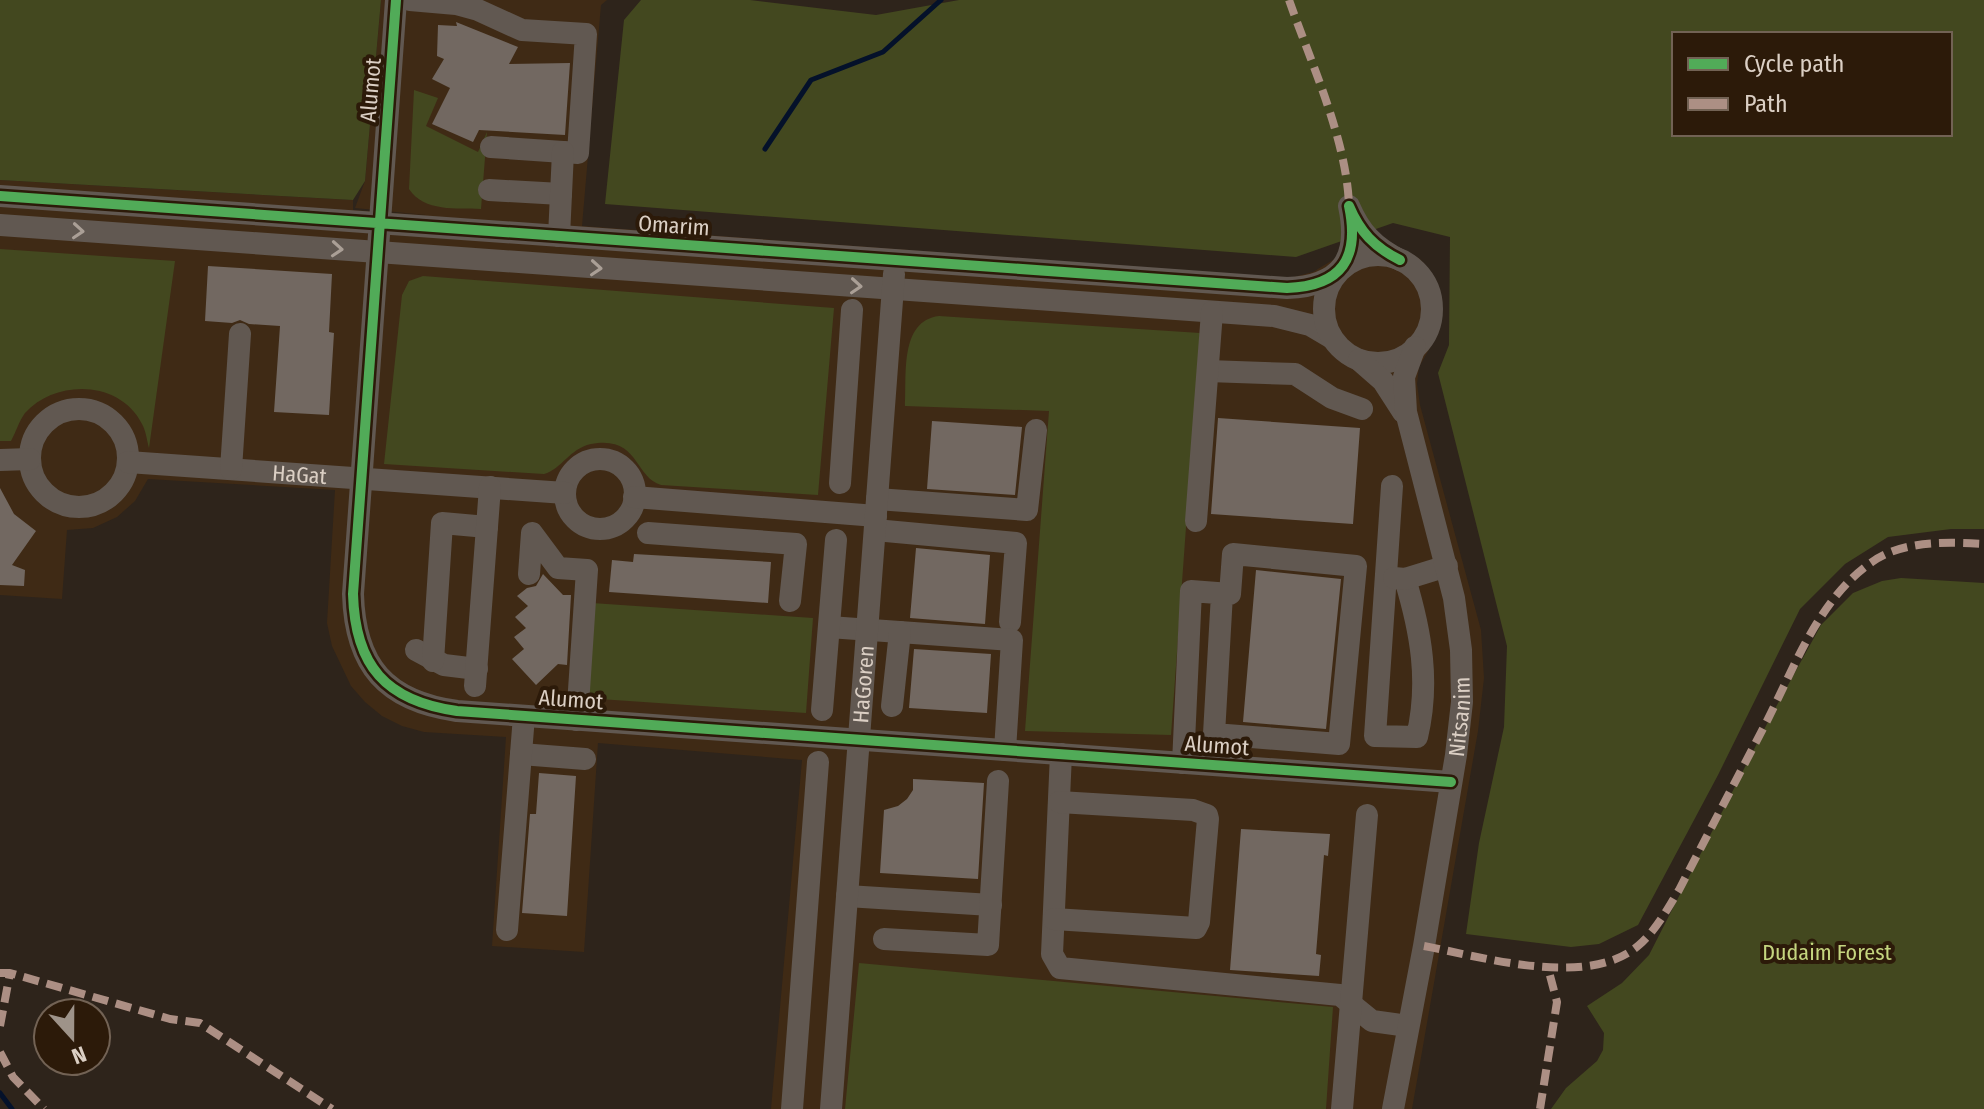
<svg xmlns="http://www.w3.org/2000/svg" width="1984" height="1109" viewBox="0 0 1984 1109" font-family="'Fira Sans Condensed',sans-serif">
<style>
.built{fill:#3f2a15}
.green{fill:#43481f;fill-rule:evenodd}
.lines{fill:none;stroke-linecap:round;stroke-linejoin:round}
.stream{stroke:#04112a;stroke-width:5}
.building{fill:#726861}
.minor{stroke:#615851;stroke-width:22}
.quiet{stroke:#ac8f84;stroke-width:8;stroke-dasharray:16 8;stroke-linecap:butt}
.cycleway-casing{stroke:#2c1a09;stroke-width:15}
.cycleway{stroke:#51ab58;stroke-width:10}
.oneway{stroke:#aa9f96}
.labels{text-anchor:middle;stroke-width:8;stroke-linejoin:round;paint-order:stroke}
.street-label{font-size:22px;fill:#dbcfc4;stroke:#2c1a09}
.park-label{font-size:22px;fill:#c4d57f;stroke:#2c1a09}
</style>
<rect width="100%" height="100%" fill="#2e241b"/>
<path class="built" d="M381 0H607L601 5 582 226 1290 278 1313 272 1346 252 1371 244 1403 251 1420 259 1432 273 1439 288 1441 306 1439 325 1431 346 1419 367 1417 384 1420 405 1481 630 1484 678 1478 731 1412 1109H771L802 760 598 743 584 952 492 946 506 737 424 732 402 726 382 716 365 702 351 686 332 646 327 623 335 490 148 479 135 501 117 517 93 528 67 530 62 599 0 595V180L353 200V210L426 215 355 208 365 181Z"/>
<path class="green" d="M0 0H381L365 181 353 200 0 180Z
M641 0H750L876 15 959 0H1984V529H1951L1888 537 1845 564 1800 609 1718 775 1638 925 1599 944 1571 947 1466 934 1479 843 1504 727 1507 646 1438 373 1449 345 1450 237 1393 223 1296 257 605 204 624 20ZM1674 34H1950V134H1674Z
M414 90 438 98 426 126 478 152 487 132 481 209C457 208 424 212 409 189Z
M0 249 175 261 149 448C147 441 146 431 142 424 120 380 56 379 25 413 19 421 16 432 11 441H0Z
M423 276 834 308 818 495 661 485C634 477 639 435 591 444 569 449 562 469 544 474L384 464 402 295 409 281Z
M939 316 1200 333 1171 735 1025 731 1049 411 905 406C907 376 899 321 939 316Z
M1901 578 1984 583V1109H1551L1566 1088 1597 1061 1603 1050 1604 1033 1587 1006 1622 983 1649 955 1771 716 1821 625 1853 593 1882 581Z
M592 603 813 618 806 713 585 698Z
M859 963 1333 1007 1326 1109H845Z"/>
<g class="lines">
<path class="stream" d="M765 149 811 80 883 52 941 0
M0 1093 12 1109"/>
</g>
<path class="building" d="M456 22 518 47 509 64 570 63 565 135 479 130 473 142 432 124 450 88 432 79 444 59 437 56 438 25 457 26Z
M208 266 332 274 329 332 334 333 329 415 274 412 280 326 249 324 240 320 232 323 205 321Z
M1218 418 1360 428 1353 524 1211 514Z
M932 421 1022 427 1015 495 927 489Z
M0 488 14 514 36 531 12 565 25 570 24 586 0 585Z
M916 548 990 555 985 624 910 618Z
M634 554 771 562 768 603 609 592 612 560 633 562Z
M1256 570 1341 579 1326 729 1243 722Z
M543 574 563 595H571L567 665 558 664 536 685 512 659 524 649 514 637 526 628 515 617 528 606 517 596 527 588 536 586Z
M914 649 991 654 987 713 909 708Z
M539 773 576 776 567 916 522 913 530 814H536Z
M913 779 984 783 978 879 880 873 884 810 898 806 907 799 913 790Z
M1241 829 1330 834 1328 856 1324 855 1316 954 1321 955 1319 976 1230 970Z"/>
<g class="lines">
<g class="minor">
<path d="M396 0 353 594C355 666 386 701 457 711L1451 782"/>
<path d="M410 0 456 4 478 10 522 30 586 34 578 153 491 147"/>
<path d="M489 190 561 194"/>
<path d="M0 196 1287 288C1342 286 1360 258 1349 206 1360 232 1374 247 1400 260"/>
<path d="M0 225 1274 316 1310 325 1332 338"/>
<path d="M559 236 563 152"/>
<circle cx="1378" cy="309" r="54"/>
<path d="M1359 360 1383 381 1403 412"/>
<path d="M1208 371 1295 374 1332 398 1362 409"/>
<circle cx="79" cy="458" r="49"/>
<circle cx="600" cy="494" r="35"/>
<path d="M0 460 30 459"/>
<path id="s1" d="M128 462 565 493"/>
<path d="M231 469 240 334"/>
<path d="M840 483 852 310"/>
<path d="M1392 486 1375 736 1417 737C1430 682 1421 632 1405 579"/>
<path d="M634 497 876 516"/>
<path d="M877 499 1027 510 1036 430"/>
<path d="M1196 521 1212 312"/>
<path d="M875 530 1016 543 1010 622"/>
<path d="M648 533 796 544 790 601"/>
<path d="M529 574 532 533 558 568 587 570 577 720"/>
<path d="M1394 578 1405 579 1447 566"/>
<path d="M829 627 1012 640 1005 750"/>
<path d="M416 650 444 665 477 669"/>
<path d="M433 661 442 523 487 527"/>
<path d="M475 686 490 487"/>
<path d="M892 706 900 632"/>
<path d="M822 710 836 540"/>
<path d="M521 754 585 759"/>
<path d="M1061 754 1052 954 1060 968 1340 995 1372 1021 1408 1026"/>
<path d="M1183 763 1191 591 1230 594 1233 554 1356 566 1339 744 1214 734 1222 594"/>
<path d="M847 896 991 905"/>
<path d="M1054 919 1196 928 1199 922 1208 819 1207 815 1193 810 1059 802"/>
<path d="M507 930 524 716"/>
<path d="M884 939 988 945 998 781"/>
<path d="M792 1109 818 762"/>
<path id="s2" d="M831 1109 894 274"/>
<path d="M1342 1109 1367 815"/>
<path id="s3" d="M1393 1109 1424 946 1456 755 1462 702 1461 650 1454 598 1406 412 1404 377 1415 347"/>
</g>
<path class="quiet" d="M1289 0C1311 63 1347 140 1349 206
M1424 946C1483 957 1589 989 1639 945 1656 930 1667 910 1679 890 1708 834 1737 778 1766 723 1794 668 1819 598 1872 562 1903 540 1948 542 1984 544
M0 973H10L170 1019 200 1023 332 1109
M0 1026 10 973
M0 1052 13 1077 44 1109
M1540 1109 1557 1002 1548 968"/>
<defs>
<path id="cycleway" d="M396 0 353 594C355 666 386 701 457 711L1451 782
M0 196 1287 288C1342 286 1360 258 1349 206 1360 232 1374 247 1400 260"/>
</defs>
<use href="#cycleway" class="cycleway-casing"/>
<use href="#cycleway" class="cycleway"/>
</g>
<defs><path id="oneway-chevron" d="M-2-3.5L2.5 0L-2 3.5" fill="none" stroke-width="1.6" stroke-linecap="round" stroke-linejoin="round" transform="scale(2)"/></defs>
<g class="oneway">
<use href="#oneway-chevron" transform="translate(78 231) rotate(4)"/>
<use href="#oneway-chevron" transform="translate(337 249) rotate(4)"/>
<use href="#oneway-chevron" transform="translate(596 268) rotate(4)"/>
<use href="#oneway-chevron" transform="translate(856 286) rotate(4)"/>
</g>
<g class="labels">
<g class="street-label">
<text transform="translate(370 90) rotate(-85)" y="8">Alumot</text>
<text transform="translate(674 225) rotate(4)" y="8">Omarim</text>
<text dy="8" stroke="none"><textPath href="#s1" startOffset="172">HaGat</textPath></text>
<text dy="8" stroke="none"><textPath href="#s2" startOffset="426">HaGoren</textPath></text>
<text transform="translate(571 699) rotate(4)" y="8">Alumot</text>
<text dy="8" stroke="none"><textPath href="#s3" startOffset="398">Nitsanim</textPath></text>
<text transform="translate(1217 745) rotate(4)" y="8">Alumot</text>
</g>
<g class="park-label">
<text x="1827" y="960">Dudaim Forest</text>
</g>
</g>
<rect x="1672" y="32" width="280" height="104" fill="#2c1a09" stroke="#726254" stroke-width="2"/>
<rect x="1688" y="58" width="40" height="12" fill="#51ab58" stroke="#726254" stroke-width="2"/>
<text x="1744" y="72" font-size="24" fill="#dbcfc4">Cycle path</text>
<rect x="1688" y="98" width="40" height="12" fill="#ac8f84" stroke="#726254" stroke-width="2"/>
<text x="1744" y="112" font-size="24" fill="#dbcfc4">Path</text>
<g transform="translate(72 1037) rotate(159)"><circle r="38" fill="#2c1a09" stroke="#726254" stroke-width="2"/>
<path d="M0-6L14 30L0 20L-14 30Z" fill="#9e9389"/>
<text y="-12" font-size="22" font-weight="bold" text-anchor="middle" fill="#dbcfc4">N</text>
</g>
</svg>
